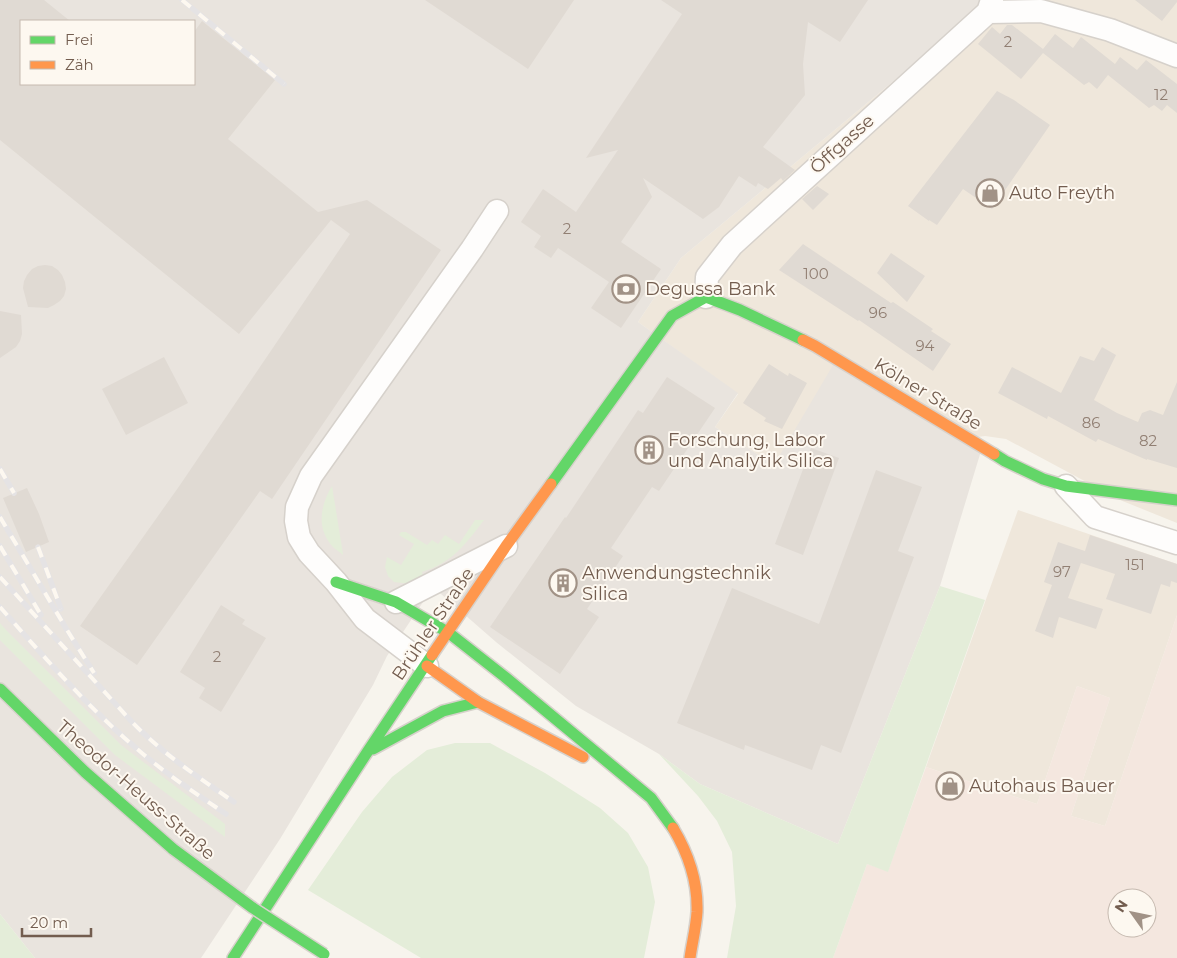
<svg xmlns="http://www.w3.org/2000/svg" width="1177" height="958" font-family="Montserrat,sans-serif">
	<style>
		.residential { fill: #efe7db }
		.commercial { fill: #f4e7df; fill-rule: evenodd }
		.industrial { fill: #e9e4de; fill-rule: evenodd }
		.green { fill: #e4edd9 }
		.building { fill: #e0dad3 }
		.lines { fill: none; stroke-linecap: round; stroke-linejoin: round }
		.street-casing { stroke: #d6d1cb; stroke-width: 25 }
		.fast-casing { stroke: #d7d1cb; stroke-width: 14 }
		.slow-casing { stroke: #d7d1cb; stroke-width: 14 }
		.street { stroke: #fefdfc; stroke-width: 22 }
		.fast { stroke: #63d668; stroke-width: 11 }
		.slow { stroke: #ff974d; stroke-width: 11 }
		.rail-casing { stroke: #e5e3e4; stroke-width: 5.5 }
		.rail { stroke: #fdf8f0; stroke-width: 4; stroke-dasharray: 11; stroke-linecap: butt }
		.fast-bridge-casing { stroke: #d7d1cb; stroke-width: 14; stroke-linecap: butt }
		.fast-bridge { stroke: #63d668; stroke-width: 11 }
		.labels { text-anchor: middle; stroke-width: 4; stroke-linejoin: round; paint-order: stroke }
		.number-label { font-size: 15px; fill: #917f73 }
		.street-label { font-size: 18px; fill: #735d4f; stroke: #fdf8f0 }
		.poi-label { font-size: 18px; fill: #735d4f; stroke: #fdf8f0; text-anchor: start }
	</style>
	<rect width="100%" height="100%" fill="#f7f4ed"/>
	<path class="residential" d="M984,0H1177V523L1120,500L1006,439L985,436L774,465L715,427L738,394L638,322L681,258L974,14Z
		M1018,510L1177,564V615L1105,826L1071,816L1110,698L1077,686L1037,804L926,767Z"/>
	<path class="commercial" d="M1177,615V958H833L867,864L888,871L926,767L1037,804L1077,686L1110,698L1071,816L1105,826ZM1117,898H1147V928H1117Z"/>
	<path class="industrial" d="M0,0H984L974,14L681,258L638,322L738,393L715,427L774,465L836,360L981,451L940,586L838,844L700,784L659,754L576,706L496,642L433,587L387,656L373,685L280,839L201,958H35L0,914ZM21,21H194V84H21Z"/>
	<path class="green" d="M332,486L343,554V555C340,552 336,550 333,547C316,529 320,506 332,486Z
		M475,520H484C465,545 453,562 422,572L424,580L411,584L394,582L388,576L385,567L387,557L401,565L414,544L399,535L401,532H406L427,545L432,540L438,544L445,535L459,544Z
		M940,586L985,600L888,872L867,864L833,958H727L736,906L732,852L717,821L698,796L659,754L700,784L838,844Z
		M0,623L7,631L121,745L225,824V837L115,755L0,640Z
		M455,743H490L545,773L600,808L628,833L648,867L655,902L644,958H421L308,890L362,812L392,777L427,750Z
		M0,914L35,958H0Z"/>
	<path class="building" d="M0,0H44L70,21H21V84H194V32L202,21L275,80L228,139L318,212L367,200L441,250L272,499L260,491L137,665L80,626L180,485L350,234L331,220L239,334L0,140Z
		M425,0H574L528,69Z
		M661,0H868L840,42L808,22L803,64L805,95L763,147L795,170L783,181L781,178L768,189L758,183L756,187L739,176L719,207L703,219L643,178L652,197L621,242L661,269L621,328L591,308L609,282L558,248L551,258L534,247L541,236L521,222L543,189L576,212L618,150L586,158L682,14Z
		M1135,0H1177V2L1162,21Z
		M1007,25H1012L1043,49L1055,34L1073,48L1081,37L1115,64L1120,57L1137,70L1146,60L1177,84V113L1167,105L1162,111L1154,105L1149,108L1108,75L1097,89L1089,82L1084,85L1043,53L1021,79L978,44L992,27L1000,34Z
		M997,91L1014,100L1050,125L992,209L963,189L937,225L929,220V221L908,206Z
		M817,186L829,194L813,210L802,199Z
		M803,244L891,303L893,302L933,329L931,331L951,344L933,371L859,320L858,321L779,270Z
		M891,253L925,276L907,302L877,273Z
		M45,265L52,266L58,270L62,275L65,282L66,289L64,296L60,301L54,305L48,308L28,307L23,288L24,281L27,275L32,269L38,266Z
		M0,311L21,315L22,334L20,341L16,347L0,358Z
		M1102,347L1116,355L1094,400L1117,413L1138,422L1142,413L1150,410L1163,415L1177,382V468L1147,459V460L1098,439L1096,442L1048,416L1047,419L998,393L1012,367L1061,393L1080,356L1094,361Z
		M164,357L188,403L126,435L102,389Z
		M769,364L788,376L789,373L807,383L782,429L764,421L766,418L743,403Z
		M667,377L715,408L659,491L652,487L611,548L623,556L587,609L599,617L560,674L490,627L565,517L566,518L638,410L643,413Z
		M811,448L839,458L803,555L775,544Z
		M876,470L922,487L898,551L914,557L841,753L821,745L812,770L745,745L744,750L677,723L732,588L819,624Z
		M27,488L39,514L49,542L26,552L3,498Z
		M1090,535L1177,564V583L1171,581L1170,587L1161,584L1151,614L1106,599L1115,574L1081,563L1082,560L1068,598L1103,609L1096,629L1059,617L1053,638L1035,631L1052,585L1044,582L1058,542L1085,551Z
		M221,605L245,620L242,624L266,638L221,712L199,698L205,688L180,672Z"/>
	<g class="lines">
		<g class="street-casing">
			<path id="street" d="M988,12L1041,11L1110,30L1177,56
				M706,297L707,277L732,245L988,12L992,0
				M1066,486L1095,517L1177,543
				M396,602L506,546
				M427,666L365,619L336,582L309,553L299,537L296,521L297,507L311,476L472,249L497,211"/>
		</g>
		<g class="fast-casing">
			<path id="fast" d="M994,454L1005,461L1043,479L1066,486L1177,500
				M551,484L672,316L706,297L740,310L803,340
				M336,582L396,602L449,633L505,677L651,798L673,828
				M0,689L85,772L173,849
				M373,749L443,711L478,702
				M233,958L368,751L432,655"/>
		</g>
		<g class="slow-casing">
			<path id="slow" d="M803,340L815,346L994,454
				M432,655L506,546L551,484
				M427,666L478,702L583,757
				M673,828C688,853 698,883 697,912C696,928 692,943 690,958"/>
		</g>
		<use href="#street" class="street"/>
		<use href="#fast" class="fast"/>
		<use href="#slow" class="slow"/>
		<g class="rail-casing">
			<path id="rail" d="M182,0L284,84
				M0,469L14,493
				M0,517L67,630L94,673
				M0,546L41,615
				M38,547L61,609
				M0,577L132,722C163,754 198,777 234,802
				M0,607C45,658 90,710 143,754C169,776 198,795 226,814"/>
		</g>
		<use href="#rail" class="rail"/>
		<g class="fast-bridge-casing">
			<path id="fast-bridge" d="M173,849L253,908L324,954"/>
		</g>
		<use href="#fast-bridge" class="fast-bridge"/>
	</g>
	<defs>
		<g id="shop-ring" transform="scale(1.4375)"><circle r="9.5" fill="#fdf8f0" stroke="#a19286" stroke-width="1.5"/><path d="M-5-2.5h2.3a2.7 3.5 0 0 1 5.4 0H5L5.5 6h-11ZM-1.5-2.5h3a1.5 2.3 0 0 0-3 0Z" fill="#a19286"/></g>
		<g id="bank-ring" transform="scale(1.4375)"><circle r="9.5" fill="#fdf8f0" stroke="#a19286" stroke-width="1.5"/><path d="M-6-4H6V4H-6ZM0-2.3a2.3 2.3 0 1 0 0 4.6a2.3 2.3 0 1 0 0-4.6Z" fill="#a19286"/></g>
		<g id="building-ring" transform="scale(1.4375)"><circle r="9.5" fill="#fdf8f0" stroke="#a19286" stroke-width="1.5"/><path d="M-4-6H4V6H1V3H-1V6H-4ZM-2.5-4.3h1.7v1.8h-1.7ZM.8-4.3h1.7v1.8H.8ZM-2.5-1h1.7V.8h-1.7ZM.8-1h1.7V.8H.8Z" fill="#a19286"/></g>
	</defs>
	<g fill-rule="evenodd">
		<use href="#shop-ring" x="990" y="193"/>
		<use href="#bank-ring" x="626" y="289"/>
		<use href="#building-ring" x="649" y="450"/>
		<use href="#building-ring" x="563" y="583"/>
		<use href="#shop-ring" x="950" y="786"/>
	</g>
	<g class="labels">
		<g class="number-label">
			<text x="1008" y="47">2</text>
			<text x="1161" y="100">12</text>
			<text x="567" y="234">2</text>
			<text x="816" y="279">100</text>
			<text x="878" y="318">96</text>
			<text x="925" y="351">94</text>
			<text x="1091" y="428">86</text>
			<text x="1148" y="446">82</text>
			<text x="1135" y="570">151</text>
			<text x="1062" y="577">97</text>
			<text x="217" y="662">2</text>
		</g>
		<g class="street-label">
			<text transform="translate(842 144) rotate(-42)" y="6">Öffgasse</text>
			<text transform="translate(928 394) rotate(31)" y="6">Kölner Straße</text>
			<text transform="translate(433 624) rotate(-56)" y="6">Brühler Straße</text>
			<text transform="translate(136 790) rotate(41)" y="6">Theodor-Heuss-Straße</text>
		</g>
		<g class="poi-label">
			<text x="1009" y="199">Auto Freyth</text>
			<text x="645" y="295">Degussa Bank</text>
			<text x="668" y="446">Forschung, Labor<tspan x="668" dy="21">und Analytik Silica</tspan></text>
			<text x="582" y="579">Anwendungstechnik<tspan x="582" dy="21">Silica</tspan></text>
			<text x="969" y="792">Autohaus Bauer</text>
		</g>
	</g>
	<rect x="20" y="20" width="175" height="65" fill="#fdf8f0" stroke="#c6bab0"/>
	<rect x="30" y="36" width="25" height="8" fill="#63d668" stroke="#c6bab0"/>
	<text x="65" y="45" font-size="15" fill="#735d4f">Frei</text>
	<rect x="30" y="61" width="25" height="8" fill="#ff974d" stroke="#c6bab0"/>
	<text x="65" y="70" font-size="15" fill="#735d4f">Zäh</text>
	<g transform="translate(1132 913) rotate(303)"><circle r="24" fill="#fdf8f0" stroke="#c6bab0"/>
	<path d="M0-4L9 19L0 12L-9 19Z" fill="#a19286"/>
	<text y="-8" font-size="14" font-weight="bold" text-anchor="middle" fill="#735d4f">N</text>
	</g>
	<path d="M22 928v8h69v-8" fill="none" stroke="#735d4f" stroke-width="2.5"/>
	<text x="30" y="928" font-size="15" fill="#735d4f" stroke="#fdf8f0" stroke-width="4" paint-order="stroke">20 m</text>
</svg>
